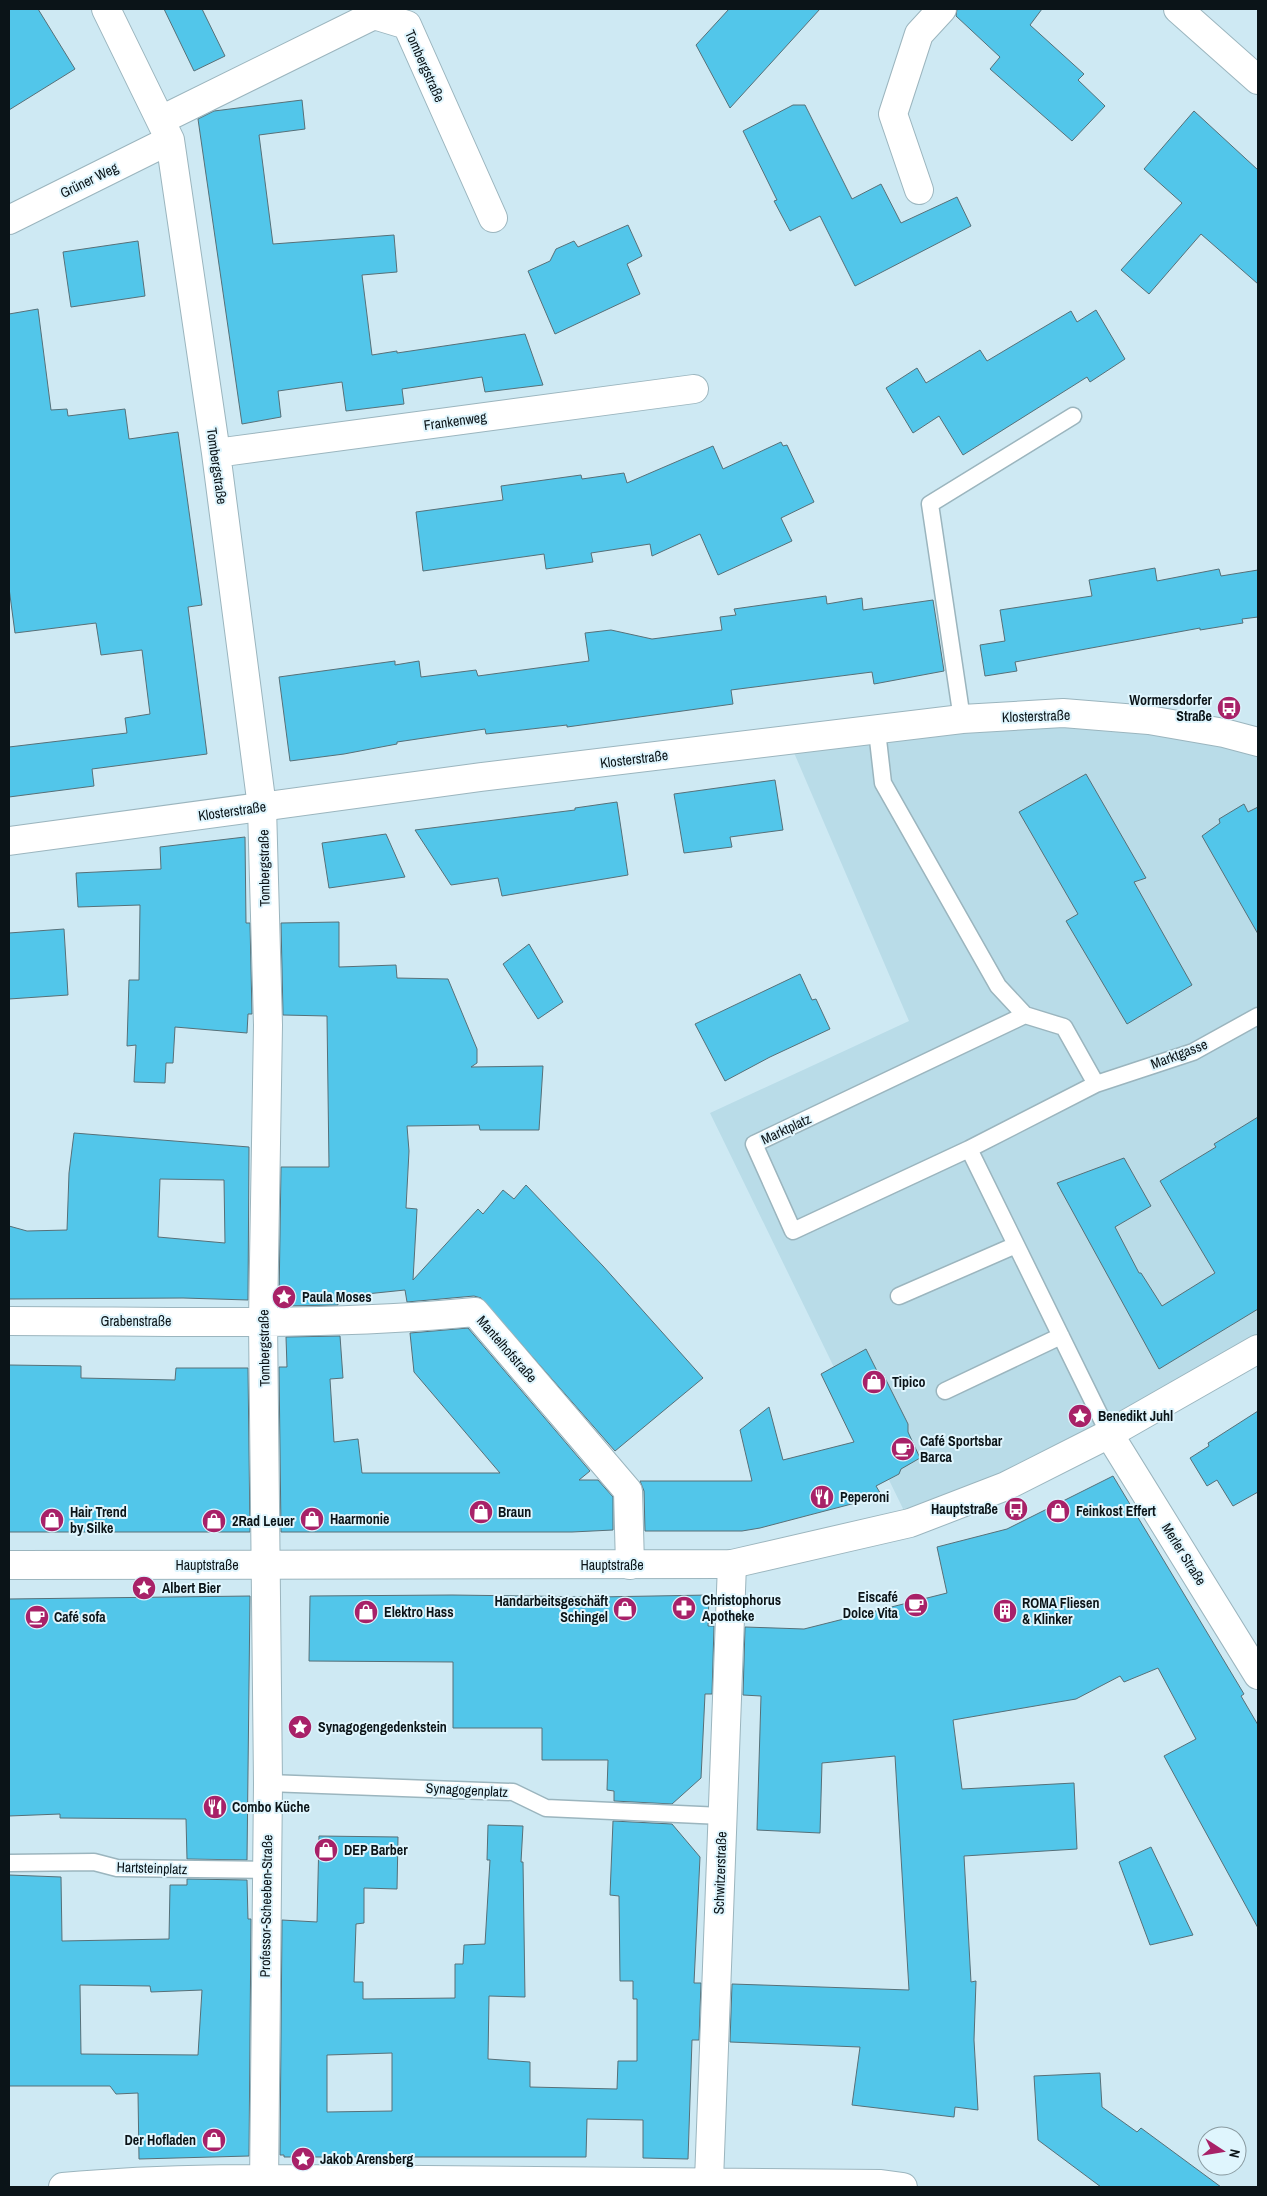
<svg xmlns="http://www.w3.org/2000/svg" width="1267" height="2196" font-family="'Archivo Narrow',sans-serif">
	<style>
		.built { fill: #b9dce8 }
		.building { fill: #52c6ea; stroke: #577078; fill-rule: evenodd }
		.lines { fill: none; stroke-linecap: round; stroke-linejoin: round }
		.service-casing { stroke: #9bb5be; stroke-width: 19 }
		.minor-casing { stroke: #9bb5be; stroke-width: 30 }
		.tertiary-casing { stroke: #9bb5be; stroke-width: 30 }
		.secondary-casing { stroke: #9bb5be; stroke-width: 30 }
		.service { stroke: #fff; stroke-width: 16 }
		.minor { stroke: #fff; stroke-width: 28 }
		.tertiary { stroke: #fff; stroke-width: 28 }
		.secondary { stroke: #fff; stroke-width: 28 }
		.labels { text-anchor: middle; stroke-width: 4; stroke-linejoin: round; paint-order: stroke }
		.street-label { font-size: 14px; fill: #0b1418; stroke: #dff5fd }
		.poi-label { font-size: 14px; font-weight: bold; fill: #0b1418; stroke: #dff5fd; text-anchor: start }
	</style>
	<rect width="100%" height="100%" fill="#cee9f3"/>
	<path class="built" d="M1063,713L1258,742V1347L910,1523L710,1113L909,1021L789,741Z"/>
	<path class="building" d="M9,9H38L75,69L9,110Z
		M164,9H202L225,56L194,71Z
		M729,9H820L730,108L696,45Z
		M957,9H1042L1030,25L1084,74L1078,80L1105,106L1072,141L990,69L1000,57L956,16Z
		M302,100L305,129L259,135L273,244L394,235L397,272L362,275L372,355L397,351V353L525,334L543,385L485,392L482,377L402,389L404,404L346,411L342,382L278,391L281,417L242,424L198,119L214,111Z
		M793,105H805L852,199L881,184L901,223L957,197L971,226L855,286L820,216L790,231L774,201L777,200L743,131Z
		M1194,111L1258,170V284L1201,234L1149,294L1121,270L1182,203L1144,169Z
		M628,225L642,256L627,264L640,294L555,334L528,271L550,261L556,249L574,241L578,247Z
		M138,241L145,296L71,307L63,252Z
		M38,309L51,410L67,409L68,416L125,409L129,439L178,432L202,605L188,607L207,754L92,769L94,786L9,797V747L127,733L125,718L150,714L142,650L101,655L96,623L15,633L9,588V314Z
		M1096,310L1125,359L1090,382L1087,377L963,455L939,416L913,433L886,388L917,368L926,383L980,350L987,361L1071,311L1077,322Z
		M781,442L783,446L787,445L814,502L781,518L792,541L718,575L700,534L652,556L650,544L591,553L593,562L546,569L544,554L423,571L416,512L503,500L501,486L581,475L582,479L624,473L627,483L713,446L723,469Z
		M1155,568L1157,581L1219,569L1221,576L1258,570V617L1242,619L1243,623L1200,630V628L1015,662L1017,671L985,676L980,645L1005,641L1000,610L1092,596L1089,580Z
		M826,596L827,604L862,598L863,610L933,600L944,671L874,684L872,672L731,690L733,704L567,727V725L486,734L485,729L397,742V744L344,754L290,761L279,677L395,661V665L419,661L421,677L476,670L478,676L589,661L585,633L611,630L652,639L722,630L720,617L736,615L734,609Z
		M1086,774L1146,878L1134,882L1192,985L1127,1024L1066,921L1078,914L1019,812Z
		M775,780L783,830L730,837L732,847L684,853L674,794Z
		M617,802L628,875L502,896L498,878L451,885L415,830L575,810V808Z
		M1244,804L1248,812L1258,807V934L1202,836L1220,823L1219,819Z
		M386,834L405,877L329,888L322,843Z
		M245,837L246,923H250L252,1014H248L247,1033L175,1027L173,1063H166L165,1083L134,1082L136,1045L127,1046L129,980H139L140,905L78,907L76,873L161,869L160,847Z
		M339,922V967L396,965L397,978L448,979L477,1049V1063L471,1067L543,1066L539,1130H480L479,1125L407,1126L409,1151L406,1208L417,1209L413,1280L478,1209L483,1214L503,1190L514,1199L526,1185L603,1266L703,1378L615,1451L481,1298L474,1296L407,1302L405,1290L337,1297L338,1305L285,1306V1301H279L281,1167H329L327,1016L283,1015L281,923Z
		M64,929L68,995L9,999V933Z
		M529,944L563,1002L538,1019L503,964Z
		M800,974L812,1000L816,999L830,1029L770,1057L725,1081L695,1024Z
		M1258,1117V1309L1159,1369L1057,1183L1124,1158L1151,1206L1115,1227L1139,1273H1141L1162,1306L1215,1273L1160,1181L1216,1147L1214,1144Z
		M74,1133L249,1147L248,1300L183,1298L9,1299V1226L27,1231L67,1230L69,1173ZM160,1179L224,1180L225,1243L158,1237Z
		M468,1328L590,1471L579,1480H598L613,1497V1530L572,1532H281L279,1367H287L286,1337L340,1336L343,1378L330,1379L334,1442L358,1439L362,1473H500L414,1372L410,1333Z
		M866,1349L877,1371L883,1374L908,1424V1432L920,1458L901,1469L899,1474L876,1486L882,1496L760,1528L742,1531H645L644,1491L640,1481H752L740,1430L769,1407L783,1460L854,1442L821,1374Z
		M9,1365L81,1366V1378L175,1380L176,1368H248L250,1532H9Z
		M1258,1411V1492L1233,1506L1217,1480L1207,1486L1190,1458L1209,1446L1208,1443Z
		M1113,1476L1244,1694L1241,1696L1258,1725V1928L1164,1756L1196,1739L1158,1668L1124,1682L1120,1676L1076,1699L953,1720L962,1789L1074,1783L1077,1849L964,1856L971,1982L976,1981L974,2040L978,2110L955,2107L954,2117L852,2105L860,2047L730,2042L732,1984L909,1990L895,1756L822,1763L820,1833L757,1830L761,1696L743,1695L745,1627L804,1629L947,1593L937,1547L1007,1529Z
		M452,1595L598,1597L709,1595L708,1626H714L712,1694H705L701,1778L672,1804L614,1801V1791L607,1790L608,1760H542V1728H453V1662L309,1661L310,1596Z
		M250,1596L247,1860L187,1859L186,1819L60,1818V1814L9,1816V1599Z
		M613,1821L672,1824L700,1857L694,1983H701L699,2040H692L688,2159L643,2158V2120L587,2119L586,2157H284V2155H280L282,1920L317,1922L319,1836L398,1837L397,1889L364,1888V1923L356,1924L354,1982H363V1999L455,1998V1964H463L464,1945L485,1944L490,1860H487L488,1825L523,1826L521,1862H523L525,1997L489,1996L488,2059L530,2062V2087L617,2089L618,2061H637V1999H633V1981H620L619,1896L610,1895ZM392,2053V2111L327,2112V2055Z
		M1151,1847L1193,1935L1150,1945L1119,1862Z
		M9,1875L61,1877L62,1941L169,1939L170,1885H187V1879L247,1880L248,1919H251L249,2156L139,2159L138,2093L116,2094L110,2086H9ZM80,1985L150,1986L151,1992L202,1990L198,2055L81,2054Z
		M1100,2073L1102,2107L1137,2132L1141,2128L1221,2187H1101L1038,2140L1034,2076Z"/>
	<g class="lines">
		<g class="service-casing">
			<path id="service" d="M962,719L930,504L1073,416
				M877,731L883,783L998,986L1025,1015
				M1025,1015L1064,1027L1096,1084L969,1149L793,1231L754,1144Z
				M1096,1084L1193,1052L1258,1016
				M969,1149L1109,1434
				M899,1296L1016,1245
				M945,1391L1061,1336
				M268,1783L513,1792L546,1808L722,1816
				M9,1863L94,1862L117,1868L266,1870"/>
		</g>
		<g class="minor-casing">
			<path id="minor" d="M106,9L170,140L216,453L262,807L268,1025L263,1321L268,1783L264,2187
				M161,120L374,15L407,25L493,218
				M919,190L893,114L919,34L942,9
				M9,220L170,140
				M216,453L694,389
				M9,1321C164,1321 321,1327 475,1312L628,1491L630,1565
				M1109,1434L1258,1675
				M709,2181L732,1564
				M63,2187C183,2176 304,2179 425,2180C577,2181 729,2182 881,2184L903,2187"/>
		</g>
		<g class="tertiary-casing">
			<path id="tertiary" d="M1178,9L1258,80"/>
		</g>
		<g class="secondary-casing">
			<path id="secondary" d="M9,841L481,777L962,719L1063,713L1149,720L1224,733L1258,742
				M9,1565L732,1564L910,1523L1006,1486L1109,1434L1258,1349"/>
		</g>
		<use href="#service" class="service"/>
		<use href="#minor" class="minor"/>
		<use href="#tertiary" class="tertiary"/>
		<use href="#secondary" class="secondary"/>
	</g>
	<defs>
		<g id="bus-disc" transform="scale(1.25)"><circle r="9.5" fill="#a82168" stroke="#dff5fd"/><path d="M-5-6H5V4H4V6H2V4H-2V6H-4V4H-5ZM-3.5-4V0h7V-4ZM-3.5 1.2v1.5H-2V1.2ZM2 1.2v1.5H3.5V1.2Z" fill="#fff"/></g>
		<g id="sight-disc" transform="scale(1.25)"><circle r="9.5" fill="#a82168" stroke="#dff5fd"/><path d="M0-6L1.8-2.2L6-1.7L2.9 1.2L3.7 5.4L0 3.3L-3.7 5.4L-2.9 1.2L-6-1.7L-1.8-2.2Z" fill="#fff"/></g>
		<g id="shop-disc" transform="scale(1.25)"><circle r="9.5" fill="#a82168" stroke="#dff5fd"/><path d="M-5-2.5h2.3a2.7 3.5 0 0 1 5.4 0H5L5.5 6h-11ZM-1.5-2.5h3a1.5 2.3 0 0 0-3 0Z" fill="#fff"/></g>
		<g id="cafe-disc" transform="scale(1.25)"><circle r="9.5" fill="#a82168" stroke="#dff5fd"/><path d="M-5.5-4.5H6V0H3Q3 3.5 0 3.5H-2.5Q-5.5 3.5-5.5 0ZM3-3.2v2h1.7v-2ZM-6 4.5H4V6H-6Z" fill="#fff"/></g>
		<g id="restaurant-disc" transform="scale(1.25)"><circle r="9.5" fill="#a82168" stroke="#dff5fd"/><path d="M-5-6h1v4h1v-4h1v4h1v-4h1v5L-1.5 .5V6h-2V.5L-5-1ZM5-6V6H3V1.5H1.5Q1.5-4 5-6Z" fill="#fff"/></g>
		<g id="pharmacy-disc" transform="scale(1.25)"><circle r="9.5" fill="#a82168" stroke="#dff5fd"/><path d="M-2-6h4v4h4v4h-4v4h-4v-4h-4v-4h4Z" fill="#fff"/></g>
		<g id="building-disc" transform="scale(1.25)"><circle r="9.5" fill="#a82168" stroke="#dff5fd"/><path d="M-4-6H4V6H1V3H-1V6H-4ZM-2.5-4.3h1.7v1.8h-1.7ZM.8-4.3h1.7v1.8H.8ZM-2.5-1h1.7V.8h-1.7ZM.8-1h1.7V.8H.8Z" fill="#fff"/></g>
	</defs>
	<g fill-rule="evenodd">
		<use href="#bus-disc" x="1229" y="708"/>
		<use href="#sight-disc" x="284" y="1297"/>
		<use href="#shop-disc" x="874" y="1382"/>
		<use href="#sight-disc" x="1080" y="1416"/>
		<use href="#cafe-disc" x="903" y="1449"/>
		<use href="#restaurant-disc" x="822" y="1497"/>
		<use href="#bus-disc" x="1016" y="1509"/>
		<use href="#shop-disc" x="1058" y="1511"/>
		<use href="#shop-disc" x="481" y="1512"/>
		<use href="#shop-disc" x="312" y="1519"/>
		<use href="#shop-disc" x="52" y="1520"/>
		<use href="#shop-disc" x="214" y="1521"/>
		<use href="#sight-disc" x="144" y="1588"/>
		<use href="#cafe-disc" x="916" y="1605"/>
		<use href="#pharmacy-disc" x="684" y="1608"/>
		<use href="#shop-disc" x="625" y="1609"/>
		<use href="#building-disc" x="1005" y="1611"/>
		<use href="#shop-disc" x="366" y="1612"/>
		<use href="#cafe-disc" x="37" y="1617"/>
		<use href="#sight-disc" x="300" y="1727"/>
		<use href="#restaurant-disc" x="215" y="1807"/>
		<use href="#shop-disc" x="326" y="1850"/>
		<use href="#shop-disc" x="214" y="2140"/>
		<use href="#sight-disc" x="303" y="2159"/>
	</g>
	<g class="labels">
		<g class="street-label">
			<text transform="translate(425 66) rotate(66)" y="5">Tombergstraße</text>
			<text transform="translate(89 180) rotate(-26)" y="5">Grüner Weg</text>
			<text transform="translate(455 421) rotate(-8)" y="5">Frankenweg</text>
			<text transform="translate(217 466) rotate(82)" y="5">Tombergstraße</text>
			<text transform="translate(1036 716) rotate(-2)" y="5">Klosterstraße</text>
			<text transform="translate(634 759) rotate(-7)" y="5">Klosterstraße</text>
			<text transform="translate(232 811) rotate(-8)" y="5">Klosterstraße</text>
			<text transform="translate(264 868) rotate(-91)" y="5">Tombergstraße</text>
			<text transform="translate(1179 1054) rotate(-21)" y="5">Marktgasse</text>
			<text transform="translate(786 1129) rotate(-25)" y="5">Marktplatz</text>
			<text x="136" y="1326">Grabenstraße</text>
			<text transform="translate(264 1348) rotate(-91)" y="5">Tombergstraße</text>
			<text transform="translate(507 1349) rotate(49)" y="5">Mantelhofstraße</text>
			<text transform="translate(1184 1554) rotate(58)" y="5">Merler Straße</text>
			<text x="207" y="1570">Hauptstraße</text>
			<text x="612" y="1570">Hauptstraße</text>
			<text transform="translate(467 1790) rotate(3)" y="5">Synagogenplatz</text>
			<text transform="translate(152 1868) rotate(2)" y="5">Hartsteinplatz</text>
			<text transform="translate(720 1873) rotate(-88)" y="5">Schwitzerstraße</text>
			<text transform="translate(266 1906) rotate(-89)" y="5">Professor-Scheeben-Straße</text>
		</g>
		<g class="poi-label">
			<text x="1212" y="705" text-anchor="end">Wormersdorfer<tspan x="1212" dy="16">Straße</tspan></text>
			<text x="302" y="1302">Paula Moses</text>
			<text x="892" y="1387">Tipico</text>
			<text x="1098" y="1421">Benedikt Juhl</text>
			<text x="920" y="1446">Café Sportsbar<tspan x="920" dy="16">Barca</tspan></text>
			<text x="840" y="1502">Peperoni</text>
			<text x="998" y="1514" text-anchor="end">Hauptstraße</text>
			<text x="1076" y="1516">Feinkost Effert</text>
			<text x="70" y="1517">Hair Trend<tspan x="70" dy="16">by Silke</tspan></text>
			<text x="498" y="1517">Braun</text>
			<text x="330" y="1524">Haarmonie</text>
			<text x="232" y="1526">2Rad Leuer</text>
			<text x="162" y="1593">Albert Bier</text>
			<text x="898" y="1602" text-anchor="end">Eiscafé<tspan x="898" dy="16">Dolce Vita</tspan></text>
			<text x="702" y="1605">Christophorus<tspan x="702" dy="16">Apotheke</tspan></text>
			<text x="608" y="1606" text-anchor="end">Handarbeitsgeschäft<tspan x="608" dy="16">Schingel</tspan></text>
			<text x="1022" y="1608">ROMA Fliesen<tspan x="1022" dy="16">&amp; Klinker</tspan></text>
			<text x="384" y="1617">Elektro Hass</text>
			<text x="54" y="1622">Café sofa</text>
			<text x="318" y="1732">Synagogengedenkstein</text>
			<text x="232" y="1812">Combo Küche</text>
			<text x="344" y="1855">DEP Barber</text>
			<text x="196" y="2145" text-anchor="end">Der Hofladen</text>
			<text x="320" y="2164">Jakob Arensberg</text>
		</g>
	</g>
	<rect width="1267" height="2196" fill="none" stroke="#0b1418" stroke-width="20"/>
	<g transform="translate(1222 2151) rotate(102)"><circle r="24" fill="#dff5fd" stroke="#8a9ba1"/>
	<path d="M0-4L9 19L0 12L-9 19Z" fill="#a82168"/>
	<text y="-8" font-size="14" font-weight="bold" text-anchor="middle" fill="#0b1418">N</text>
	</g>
</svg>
